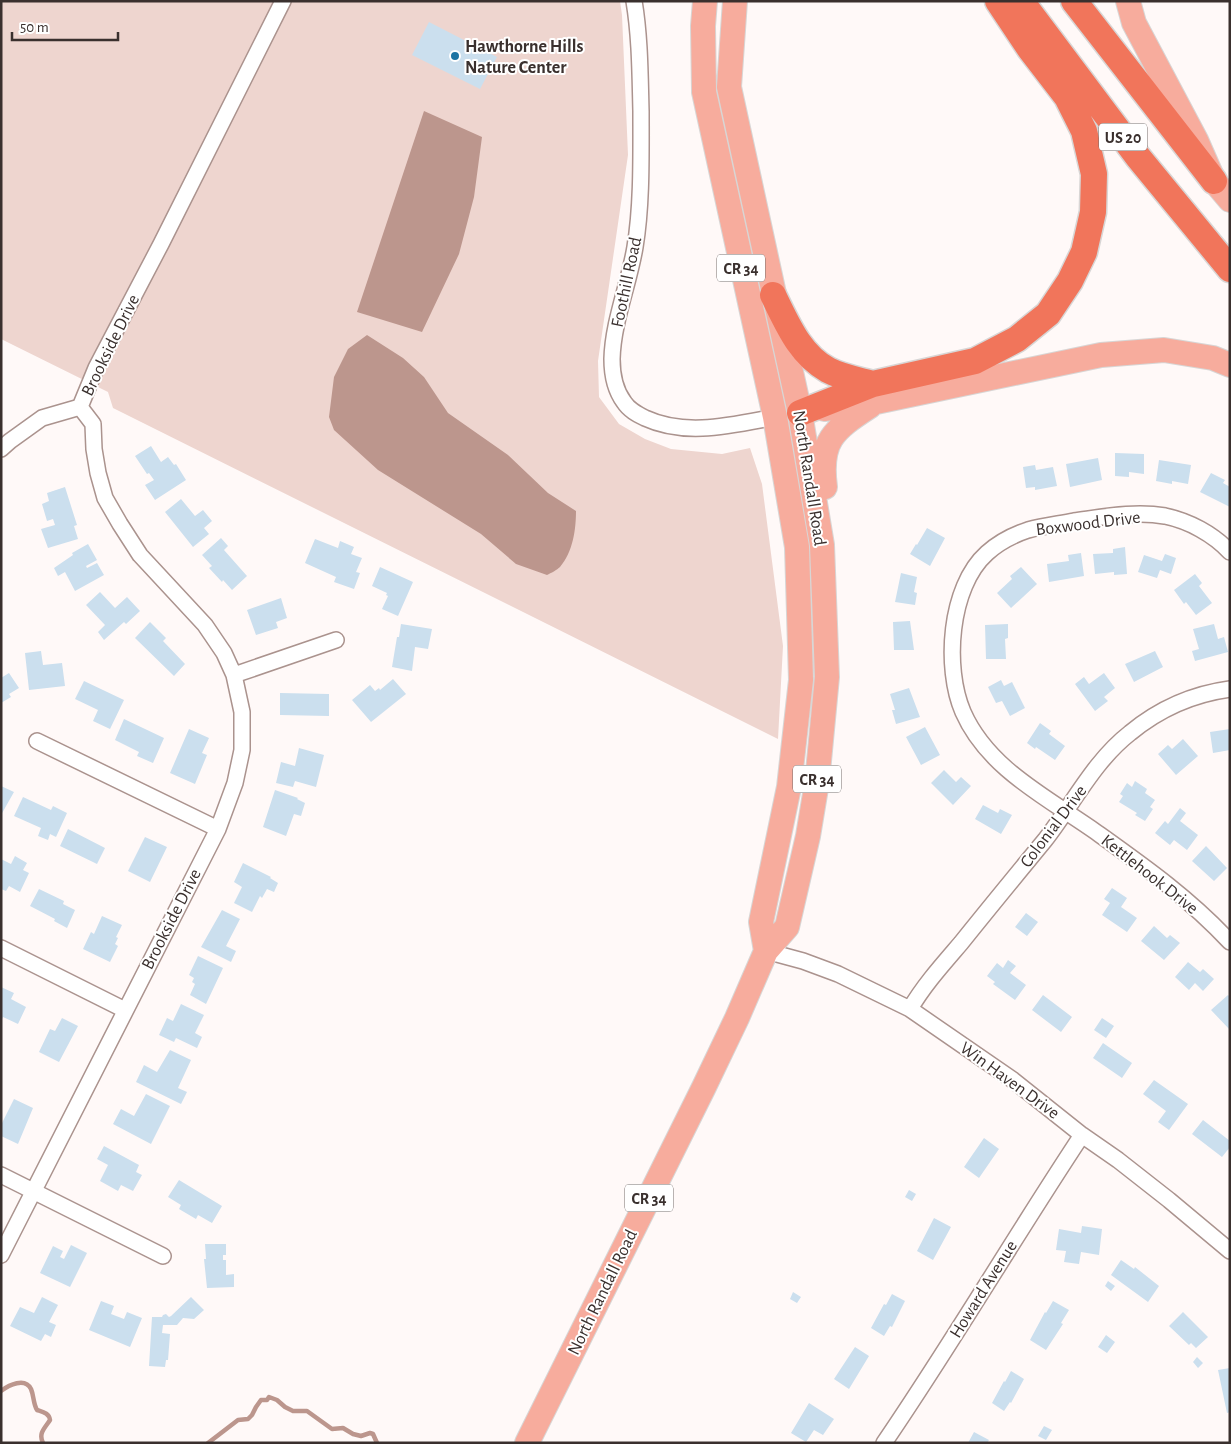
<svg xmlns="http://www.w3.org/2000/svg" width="1231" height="1444" font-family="'Alegreya Sans',sans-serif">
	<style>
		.green { fill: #eed5cf }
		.water { fill: #bc968d }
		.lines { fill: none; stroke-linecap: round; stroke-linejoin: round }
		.stream { stroke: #bc968d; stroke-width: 4.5 }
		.building { fill: #cbdfee }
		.street-casing { stroke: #ab938e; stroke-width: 18 }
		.primary-casing { stroke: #d8d6d5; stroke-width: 26 }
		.highway-casing { stroke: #d8d6d5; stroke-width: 29 }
		.street { stroke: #fff; stroke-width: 15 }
		.primary { stroke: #f7ac9d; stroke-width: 24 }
		.highway { stroke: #f1755b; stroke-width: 26 }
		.poi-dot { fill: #1d74a3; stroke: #fff; stroke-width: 2 }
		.labels { text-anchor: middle; stroke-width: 4; stroke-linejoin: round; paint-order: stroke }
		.shield { fill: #fff; stroke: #756e6d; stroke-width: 1 }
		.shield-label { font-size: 16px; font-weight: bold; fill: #3a302e }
		.poi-label { font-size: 18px; font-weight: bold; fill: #3a302e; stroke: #fff; text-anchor: start }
		.street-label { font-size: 18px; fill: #3a302e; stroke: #fff }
	</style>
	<rect width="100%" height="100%" fill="#fff9f8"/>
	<path class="green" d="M1,1H620L622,15L628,155L598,361L599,397L619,424L645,439L671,449L722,454L750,448L762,484L783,646L778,739L113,408L108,392L1,339Z"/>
	<path class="water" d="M424,111L482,137L474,197L459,254L422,332L357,312Z
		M367,335L403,358L424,377L448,413L508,455L548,493L576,511C576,529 573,552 560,567C557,570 551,573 547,575L516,564L481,534L378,470L334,430L329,417L334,377L348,349Z"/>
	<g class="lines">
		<path class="stream" d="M1,1391C9,1385 25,1377 31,1389C34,1396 33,1403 37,1410C43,1412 49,1413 50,1420C45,1428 38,1433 43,1443
			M208,1443L238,1420L248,1419L252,1415L256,1407L261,1400H267L269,1397L277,1400L285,1407L293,1411H307L332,1429L343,1428L353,1434L361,1436L370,1433L373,1434L377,1443"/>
	</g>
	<path class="building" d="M429,22L497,57L480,89L412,55Z
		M151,446L161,462L168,457L174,465L176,464L186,480L155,500L145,485L154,480L149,473L147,474L135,456Z
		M1115,453L1144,454V474L1129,472V477L1115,476Z
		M1098,458L1102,480L1070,487L1066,464Z
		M1159,460L1191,465L1188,484L1172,481V484L1156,481Z
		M1035,465L1036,470L1053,467L1057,486L1035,490V487L1026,488L1023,467Z
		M1211,473L1225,480L1223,483L1230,487V507L1200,492Z
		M65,487L77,525L74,526L78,539L48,548L41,529L55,525L53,519L47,521L42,504L49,501L47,493Z
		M181,499L195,516L203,510L212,521L204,528L209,534L193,547L165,512Z
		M927,528L945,538L930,566L910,554L916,544L917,545Z
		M221,538L228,546L224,550L247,576L232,590L223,580L222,582L209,568L212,566L202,555Z
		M315,539L338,548L340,541L354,547L351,554L362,558L356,572L360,573L354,589L334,582L336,577L305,563Z
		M88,544L97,560L86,566L87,568L97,563L104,575L75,591L65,572L58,576L54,568L73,555L72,553Z
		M1125,547L1127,574L1114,575V572L1095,574L1093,554L1113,553V549Z
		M1081,553L1084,576L1049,582L1047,564L1069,561L1068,555Z
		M1165,554L1176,558L1171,574L1160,570L1157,578L1138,572L1144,555L1162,561Z
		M380,567L413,582L398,616L382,609L388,596L386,595L387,593L372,586Z
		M1021,567L1037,584L1011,608L997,593L1012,579L1010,576Z
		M901,573L917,577L914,592L917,593L915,605L895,602Z
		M1195,574L1202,583L1199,586L1212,603L1196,615L1186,602L1184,604L1174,590Z
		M100,592L115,608L127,597L140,611L126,624L124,622L104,640L98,632L105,625L86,605Z
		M281,598L287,618L276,622L278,628L256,635L247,610Z
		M910,621L914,650H894L893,622Z
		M150,622L166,638L163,641L185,664L174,676L135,638Z
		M401,624L432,629L428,649L415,647L412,671L392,667L397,637H399Z
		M1008,624V638L1005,639L1006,659H986L985,625Z
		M1214,624L1218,639L1224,637L1228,652L1195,661L1192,651L1199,649L1193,629Z
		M41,651L43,665L62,663L65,686L29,690L25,653Z
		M1155,651L1163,667L1134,682L1125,664Z
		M9,673L19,688L9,694L11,697L1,703V678Z
		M1104,673L1115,688L1104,697L1108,701L1095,711L1075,684L1084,677L1089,684Z
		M393,679L406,694L371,722L352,700L370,685L375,691L379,688L380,690Z
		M1001,680L1004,686L1012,682L1025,708L1010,716L1002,701L996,703L988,687Z
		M84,681L124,700L110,729L93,721L98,710L75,699Z
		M909,688L920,717L896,724L892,710H895L890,694Z
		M280,693L329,694V716L280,715Z
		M124,719L164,738L153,763L137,756L139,752L115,740Z
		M1040,723L1051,731L1049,734L1065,746L1055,760L1036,747L1035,749L1027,743Z
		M925,727L940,755L921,765L906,737Z
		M189,729L209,738L202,753L207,755L195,784L170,773Z
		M1230,729V750L1213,753L1210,732Z
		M1183,739L1198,756L1176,775L1158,754L1168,745L1172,749Z
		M299,748L324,755L316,787L295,781L293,787L276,783L281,762L295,766Z
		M944,770L956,782L961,777L971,786L953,805L931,783Z
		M1135,781L1147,789L1145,793L1155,800L1150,807L1153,809L1145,821L1135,815L1137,813L1119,802L1123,796L1120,794L1127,783L1132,787Z
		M1,786L14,792L1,815Z
		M275,790L298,798L297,799L305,803L301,816L294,814L286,836L263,827Z
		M23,797L51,810L53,806L67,813L56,837L50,834L48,840L38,836L41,828L14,816Z
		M983,805L998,813L1000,809L1012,815L1001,834L975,819Z
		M1180,808L1186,813L1180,821L1198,835L1187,850L1174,840L1170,845L1155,833L1165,821L1168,824Z
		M68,829L105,848L97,864L60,846Z
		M145,837L167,847L150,882L128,871Z
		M1206,846L1227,868L1214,881L1192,861Z
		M15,856L27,863L23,870L29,873L20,892L9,886L6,891L1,889V859L11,864Z
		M243,863L271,877L270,878L278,883L274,892L267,889L262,898L260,896L252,912L234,903L242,887L234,882Z
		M1112,888L1127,898L1121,907L1137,918L1127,932L1102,915L1110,903L1104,899Z
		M39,889L64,901L63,904L75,910L67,928L54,921L55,919L30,906Z
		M222,910L240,919L226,946L236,951L231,962L201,947Z
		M1026,913L1038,922L1027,936L1015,927Z
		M102,916L122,925L116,937L118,938L115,944L118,946L110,962L83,949L91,932L94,934Z
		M1154,926L1167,938L1170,935L1180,943L1164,960L1141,941Z
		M198,956L223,968L206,1004L190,995L195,984L192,982L194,978L189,975Z
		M1008,960L1016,966L1010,973L1026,985L1015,1000L993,984L995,982L987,976L997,963L1003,968Z
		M1188,962L1200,972L1203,969L1214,979L1203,991L1195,983L1189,990L1175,977Z
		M1,987L14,993L11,999L26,1007L18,1024L3,1017L1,1021Z
		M1043,995L1072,1017L1061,1032L1032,1010Z
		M1228,995L1230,997V1030L1211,1010Z
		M181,1004L204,1015L195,1033L202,1037L197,1048L176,1038L174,1042L159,1035L167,1018L173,1021Z
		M62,1018L78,1026L59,1062L39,1052L50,1029L55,1031Z
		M1102,1018L1114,1026L1106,1038L1094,1030Z
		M1103,1043L1132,1063L1122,1078L1093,1058Z
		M170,1050L191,1060L178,1088L187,1092L181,1104L136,1082L144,1065L157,1072Z
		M1154,1080L1188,1104L1169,1130L1158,1122L1166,1111L1143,1094Z
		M146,1094L170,1106L151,1144L113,1124L121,1109L134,1116Z
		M14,1099L33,1108L18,1144L1,1136V1125Z
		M1203,1120L1230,1141V1147L1222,1157L1192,1134Z
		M984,1138L999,1149L979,1178L964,1167Z
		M104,1146L139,1165L136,1172L142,1175L133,1191L121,1185L118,1191L100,1181L108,1165L97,1159Z
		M179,1180L222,1206L212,1223L198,1215L196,1219L179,1209L181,1205L168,1197Z
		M909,1190L916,1194L912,1201L905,1197Z
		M934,1218L951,1227L933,1260L917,1251Z
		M1082,1226L1102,1229L1099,1255L1081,1252L1079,1264L1064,1262L1066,1251L1056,1250L1059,1229L1081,1233Z
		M205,1244H226V1255H223V1260H226V1275L234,1274V1287L207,1288L204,1259H206Z
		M71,1245L87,1253L70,1287L40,1273L53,1246L63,1251L60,1257L64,1259Z
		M1121,1260L1134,1269L1135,1267L1159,1286L1148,1302L1111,1275Z
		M1108,1281L1115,1286L1111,1291L1105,1286Z
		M793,1292L801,1297L797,1303L790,1299Z
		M892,1294L905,1301L892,1327L890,1326L884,1336L871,1328L884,1304L886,1305Z
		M42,1297L58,1305L49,1322L56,1325L51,1337L45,1334L41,1341L10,1326L20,1307L34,1313Z
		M191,1297L204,1310L194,1319L183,1318L177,1325H163L162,1333L170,1334L168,1360H166L165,1367L149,1366L152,1317H162L163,1315L166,1314L169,1317L171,1316Z
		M101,1301L114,1306L111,1314L124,1319L127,1312L142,1318L130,1347L89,1330Z
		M1053,1301L1069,1310L1061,1323L1063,1324L1046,1350L1030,1340L1045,1312L1046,1313Z
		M1183,1312L1208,1337L1196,1348L1191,1343L1189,1345L1169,1326Z
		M1106,1335L1115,1342L1107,1353L1098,1347Z
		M855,1347L869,1356L849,1389L834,1379Z
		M1197,1357L1203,1363L1198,1368L1193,1362Z
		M1230,1368V1412L1227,1413L1218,1370Z
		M1011,1371L1024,1379L1011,1403L1010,1402L1004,1411L992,1403L1004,1381L1005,1382Z
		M809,1403L834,1419L823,1435L814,1430L806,1442L791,1433Z
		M1044,1426L1052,1430L1046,1440L1038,1436Z
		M974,1432L989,1440L987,1443H968Z"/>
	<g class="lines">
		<g class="street-casing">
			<path id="street" d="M634,1C640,37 640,74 641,111C641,155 642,205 635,247C629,284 613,321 612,359C612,374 615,390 624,402C629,410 637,414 645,418C686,437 732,425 775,417
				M1,449L10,441L42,418L80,407
				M1230,552C1213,534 1189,521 1165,516C1135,511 1104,517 1074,521C1059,524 1043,526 1028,530C1013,535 998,543 987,553C949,587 944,668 963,712C988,769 1048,798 1096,832C1145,867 1189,898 1230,942
				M234,675L336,640
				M37,741L218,829
				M1,948L125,1010
				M766,951L803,961L838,974L910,1009L1013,1080L1082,1135L1118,1160L1169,1200L1230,1251
				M910,1009C924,985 943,964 961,943C989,908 1017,874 1045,840C1073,804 1094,761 1130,733C1159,709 1193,694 1230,689
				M1,1175L163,1256
				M1,1255L218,829L235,783L242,750V712L234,675L224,653L205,625L140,555L120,524L105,498L98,473L94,449L93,424L80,407L96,368L161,244L283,1
				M884,1443C953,1342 1015,1236 1082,1135"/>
		</g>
		<g class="primary-casing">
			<path id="primary" d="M705,1L703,26L704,92L775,417L797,547L801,680L789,787L761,922L766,951
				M1128,1L1134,23L1196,140L1214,181L1230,200
				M824,409L876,402L1101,355L1164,350L1213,358L1230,365
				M825,487C819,441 833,430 870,406
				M527,1443L704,1087L737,1018L766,951L787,927L808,836L817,782L827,677L822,545L800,413L729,87L735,1"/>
		</g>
		<g class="highway-casing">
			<path id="highway" d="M1021,1L1138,157L1230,269
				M1074,1L1214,181
				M773,295C787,323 799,354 828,370C841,377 858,380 873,384
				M800,413L873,384L975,361L1017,339L1048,314L1070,281L1084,252L1093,212L1094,174L1084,131L1067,97L1030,49L998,1"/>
		</g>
		<use href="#street" class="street"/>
		<use href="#primary" class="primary"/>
		<use href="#highway" class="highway"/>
	</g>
	<circle class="poi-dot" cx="455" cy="56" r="5"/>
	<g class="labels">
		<g class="shield">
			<rect x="1099" y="123.5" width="48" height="27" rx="4"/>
			<rect x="717" y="254.5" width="48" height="27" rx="4"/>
			<rect x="793" y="765.5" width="48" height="27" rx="4"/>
			<rect x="625" y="1184.5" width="48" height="27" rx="4"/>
		</g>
		<g class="shield-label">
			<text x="1123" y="143">US 20</text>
			<text x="741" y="274">CR 34</text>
			<text x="817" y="785">CR 34</text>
			<text x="649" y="1204">CR 34</text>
		</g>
		<g class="poi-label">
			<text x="465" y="52">Hawthorne Hills<tspan x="465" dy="21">Nature Center</tspan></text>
		</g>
		<g class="street-label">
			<text transform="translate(626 282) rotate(-78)" y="6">Foothill Road</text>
			<text transform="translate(110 345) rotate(-64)" y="6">Brookside Drive</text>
			<text transform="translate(810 478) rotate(81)" y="6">North Randall Road</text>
			<text transform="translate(1088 523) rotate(-7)" y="6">Boxwood Drive</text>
			<text transform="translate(1053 826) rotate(-53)" y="6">Colonial Drive</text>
			<text transform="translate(1150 874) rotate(38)" y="6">Kettlehook Drive</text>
			<text transform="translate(171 919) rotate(-63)" y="6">Brookside Drive</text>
			<text transform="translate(1010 1080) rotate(36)" y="6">Win Haven Drive</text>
			<text transform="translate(983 1289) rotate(-58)" y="6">Howard Avenue</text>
			<text transform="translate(602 1292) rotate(-64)" y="6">North Randall Road</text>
		</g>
	</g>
	<rect width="1231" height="1444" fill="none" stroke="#3a302e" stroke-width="5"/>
	<path d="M12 32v8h106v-8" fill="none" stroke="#3a302e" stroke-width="2.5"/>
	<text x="20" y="32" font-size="15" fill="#3a302e" stroke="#ffffff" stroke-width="4" paint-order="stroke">50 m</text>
</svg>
